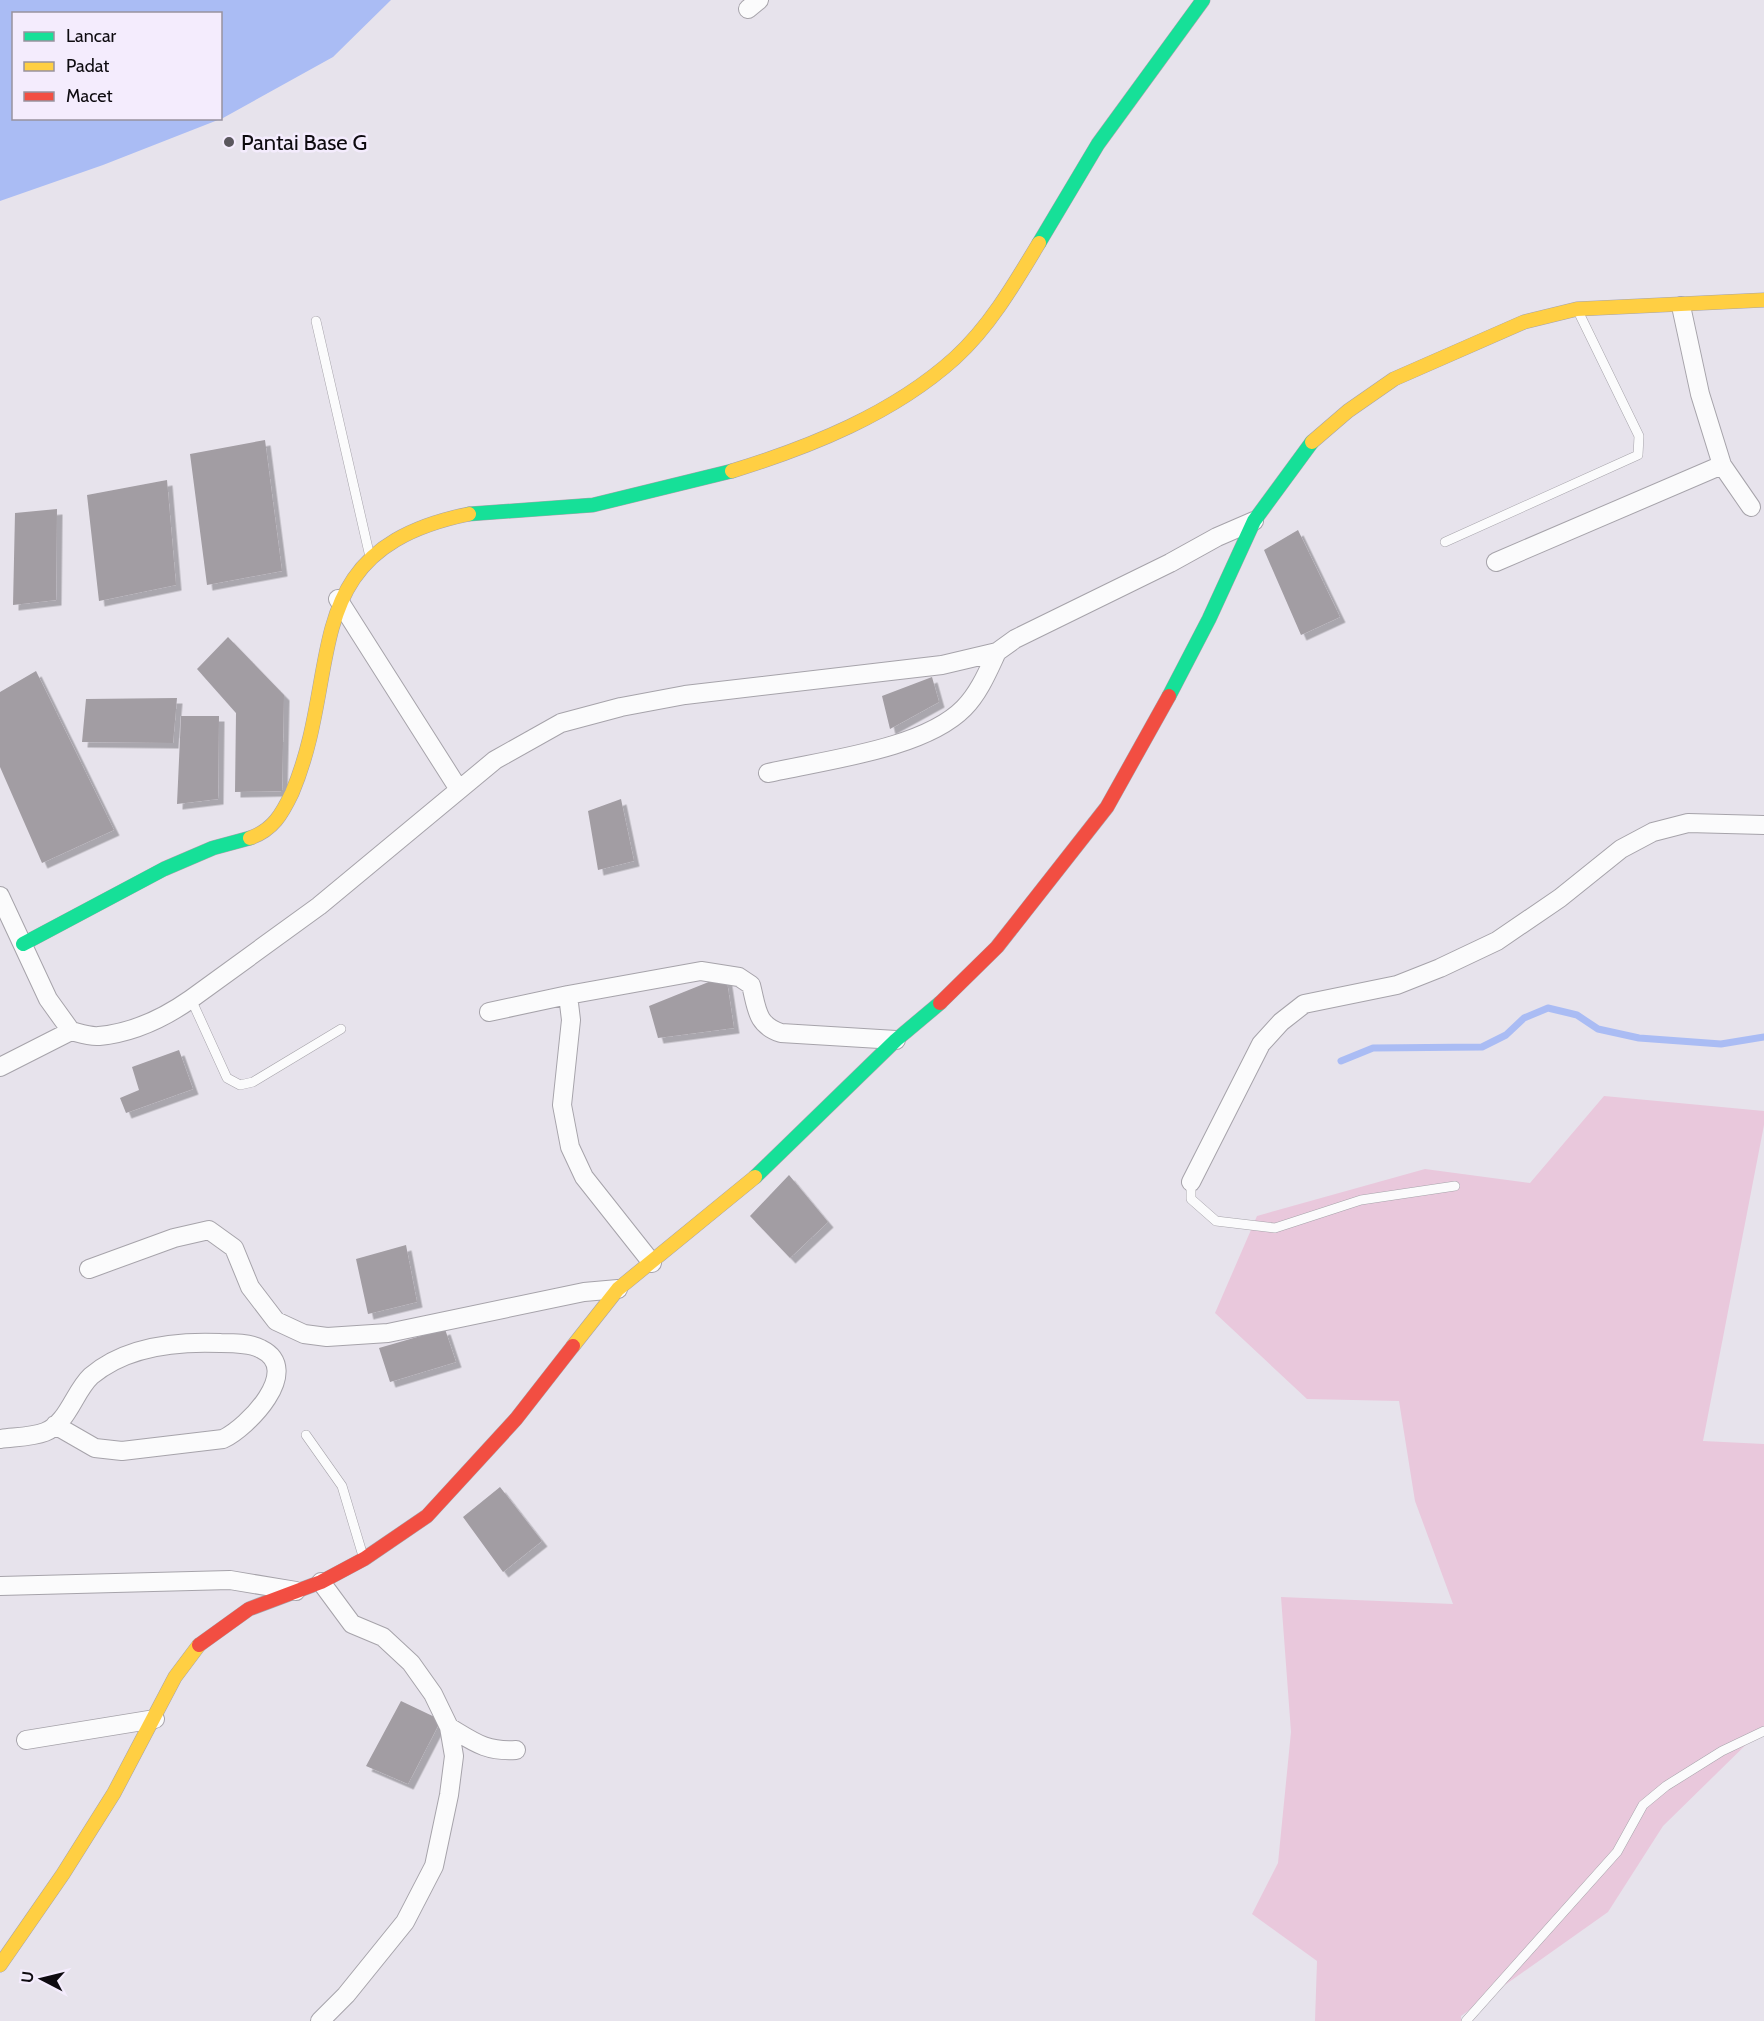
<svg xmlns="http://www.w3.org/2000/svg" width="1764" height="2021" font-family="Cabin,sans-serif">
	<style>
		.green { fill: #e9c8dc }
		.water { fill: #aabcf4; fill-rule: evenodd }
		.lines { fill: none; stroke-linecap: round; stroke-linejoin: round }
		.stream { stroke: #aabcf4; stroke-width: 7 }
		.building { fill: #a29da3; filter: url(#shadow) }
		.lane-casing { stroke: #a6a3aa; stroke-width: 10 }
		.street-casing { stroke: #a6a3aa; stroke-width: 20 }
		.fast-casing { stroke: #a6a3aa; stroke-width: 15 }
		.slow-casing { stroke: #a6a3aa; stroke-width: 15 }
		.jam-casing { stroke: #a6a3aa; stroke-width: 15 }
		.lane { stroke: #fbfbfc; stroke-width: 9 }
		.street { stroke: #fbfbfc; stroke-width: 18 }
		.fast { stroke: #16e098; stroke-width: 14 }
		.slow { stroke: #ffcf43; stroke-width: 14 }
		.jam { stroke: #f24e42; stroke-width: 14 }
		.poi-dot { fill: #5a575d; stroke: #f4ecfd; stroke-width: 2 }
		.labels { text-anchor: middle; stroke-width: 5; stroke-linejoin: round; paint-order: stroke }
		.poi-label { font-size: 22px; fill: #0e0b10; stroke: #f4ecfd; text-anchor: start }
	</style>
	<defs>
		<filter id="shadow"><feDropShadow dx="5.5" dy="5.5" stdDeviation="0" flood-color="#0004"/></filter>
	</defs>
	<rect width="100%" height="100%" fill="#e7e3ec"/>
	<path class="green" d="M1604,1096L1764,1111V1125L1703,1441L1764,1444V1727L1663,1826L1608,1912L1461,2016V2021H1315L1317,1961L1252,1914L1278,1863L1291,1732L1281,1597L1453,1604L1415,1501L1399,1401L1307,1399L1215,1313L1257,1216L1425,1169L1530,1183Z"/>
	<path class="water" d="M0,0H391L333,57L223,118L103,165L0,201ZM14,14H220V118H14Z"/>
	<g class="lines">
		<path class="stream" d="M1341,1061L1373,1048L1482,1047L1506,1035L1524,1018L1548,1008L1577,1015L1598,1029L1639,1038L1721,1044L1764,1037"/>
	</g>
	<path class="building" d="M265,440L282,571L207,585L190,454Z
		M167,480L176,585L99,601L87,495Z
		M57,509L56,600L13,605L15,513Z
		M1298,530L1340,617L1301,635L1264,550Z
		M228,637L284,695L282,791L235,792L236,713L197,669Z
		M36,671L114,830L42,863L0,767V692Z
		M932,677L939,702L890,729L882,696Z
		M177,698L173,743L82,742L86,699Z
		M181,716H219L218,799L177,804Z
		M621,799L634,861L598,870L588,811Z
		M726,975L734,1028L658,1038L649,1006Z
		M179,1050L193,1089L126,1113L120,1098L139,1090L132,1067Z
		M789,1175L828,1222L790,1258L750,1216Z
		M406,1245L417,1302L368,1314L356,1259Z
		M445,1329L456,1362L390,1382L379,1348Z
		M500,1487L542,1541L503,1572L463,1517Z
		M401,1701L441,1720L408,1784L366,1766Z"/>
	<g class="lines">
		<g class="lane-casing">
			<path id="lane" d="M316,321L370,557
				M1445,542L1638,455L1639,436L1578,311
				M191,999L227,1078L240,1085L253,1082L341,1029
				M1191,1182V1199L1216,1221L1275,1228L1361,1200L1455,1186
				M306,1435L342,1486L363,1556
				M1466,2021L1617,1852L1643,1805L1666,1786L1722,1751L1764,1731"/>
		</g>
		<g class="street-casing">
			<path id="street" d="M748,9L759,0
				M1681,306L1700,394L1722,465L1751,507
				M1496,562L1722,465
				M338,599L458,788
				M768,773C825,760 924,749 964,708C979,693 988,671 997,652
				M0,896L48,999L71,1031C79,1033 90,1037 99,1036C131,1033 164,1018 191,999L319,906L495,760L561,723L621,707L685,695L942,665L997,652L1015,639L1170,563L1217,537L1254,521
				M568,995L701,971L739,977L751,985C757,1008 756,1025 781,1033L896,1040
				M489,1012L568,995L571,1020L562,1105L570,1147L584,1177L652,1263
				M0,1067L71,1031
				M1191,1182L1261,1044L1281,1022L1304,1004L1397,985L1440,968L1497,941L1560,898L1621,849L1653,832L1688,823L1764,825
				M89,1269L174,1238L209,1230L234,1248L250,1287L276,1321L304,1334L327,1337L388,1333L584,1292L618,1289
				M0,1439C14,1437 32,1437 45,1432C68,1423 74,1392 91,1376C126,1346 176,1341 221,1343C233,1343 250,1343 261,1349C304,1370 247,1428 223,1439L122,1451L95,1448L55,1425
				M0,1586L230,1580L296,1591
				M449,1727C474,1742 486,1752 516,1750
				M26,1740L155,1719
				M320,2021L346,1995L405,1922L434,1866L449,1795L454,1756L449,1727L433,1694L411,1663L383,1637L352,1624L321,1582"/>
		</g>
		<g class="fast-casing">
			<path id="fast" d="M1039,243L1098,144L1203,0
				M469,514L593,505L732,471
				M1169,696L1209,619L1254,521L1312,442
				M23,944L164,869L213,848L250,838
				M755,1177L896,1040L940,1003"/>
		</g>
		<g class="slow-casing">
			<path id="slow" d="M1312,442L1348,411L1394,379L1524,322L1577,309L1764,300
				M732,471C810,447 893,414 955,358C990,326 1015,283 1039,243
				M250,838C273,830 282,814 292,793C345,668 293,550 469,514
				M573,1346L618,1289L755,1177
				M0,1965L63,1874L114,1793L175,1677L199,1645"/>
		</g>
		<g class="jam-casing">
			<path id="jam" d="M940,1003L997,947L1107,807L1169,696
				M199,1645L249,1609L321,1582L364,1559L427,1516L516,1419L573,1346"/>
		</g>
		<use href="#lane" class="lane"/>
		<use href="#street" class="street"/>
		<use href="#fast" class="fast"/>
		<use href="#slow" class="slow"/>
		<use href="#jam" class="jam"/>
	</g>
	<circle class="poi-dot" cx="229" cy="142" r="6"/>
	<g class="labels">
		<g class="poi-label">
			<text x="241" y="150">Pantai Base G</text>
		</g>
	</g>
	<rect x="12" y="12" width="210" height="108" fill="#f4ecfd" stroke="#98929e" stroke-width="1.5"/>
	<rect x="24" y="32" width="30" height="9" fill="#16e098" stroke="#98929e" stroke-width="1.5"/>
	<text x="66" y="42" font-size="18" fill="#0e0b10">Lancar</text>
	<rect x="24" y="62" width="30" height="9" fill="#ffcf43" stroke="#98929e" stroke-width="1.5"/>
	<text x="66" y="72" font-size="18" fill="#0e0b10">Padat</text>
	<rect x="24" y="92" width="30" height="9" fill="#f24e42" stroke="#98929e" stroke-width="1.5"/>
	<text x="66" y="102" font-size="18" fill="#0e0b10">Macet</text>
	<g transform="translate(42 1979) rotate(277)" stroke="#f4ecfd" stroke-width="4.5" paint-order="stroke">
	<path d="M0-4.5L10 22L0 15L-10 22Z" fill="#0e0b10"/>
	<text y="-9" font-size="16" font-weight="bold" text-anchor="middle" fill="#0e0b10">U</text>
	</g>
</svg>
